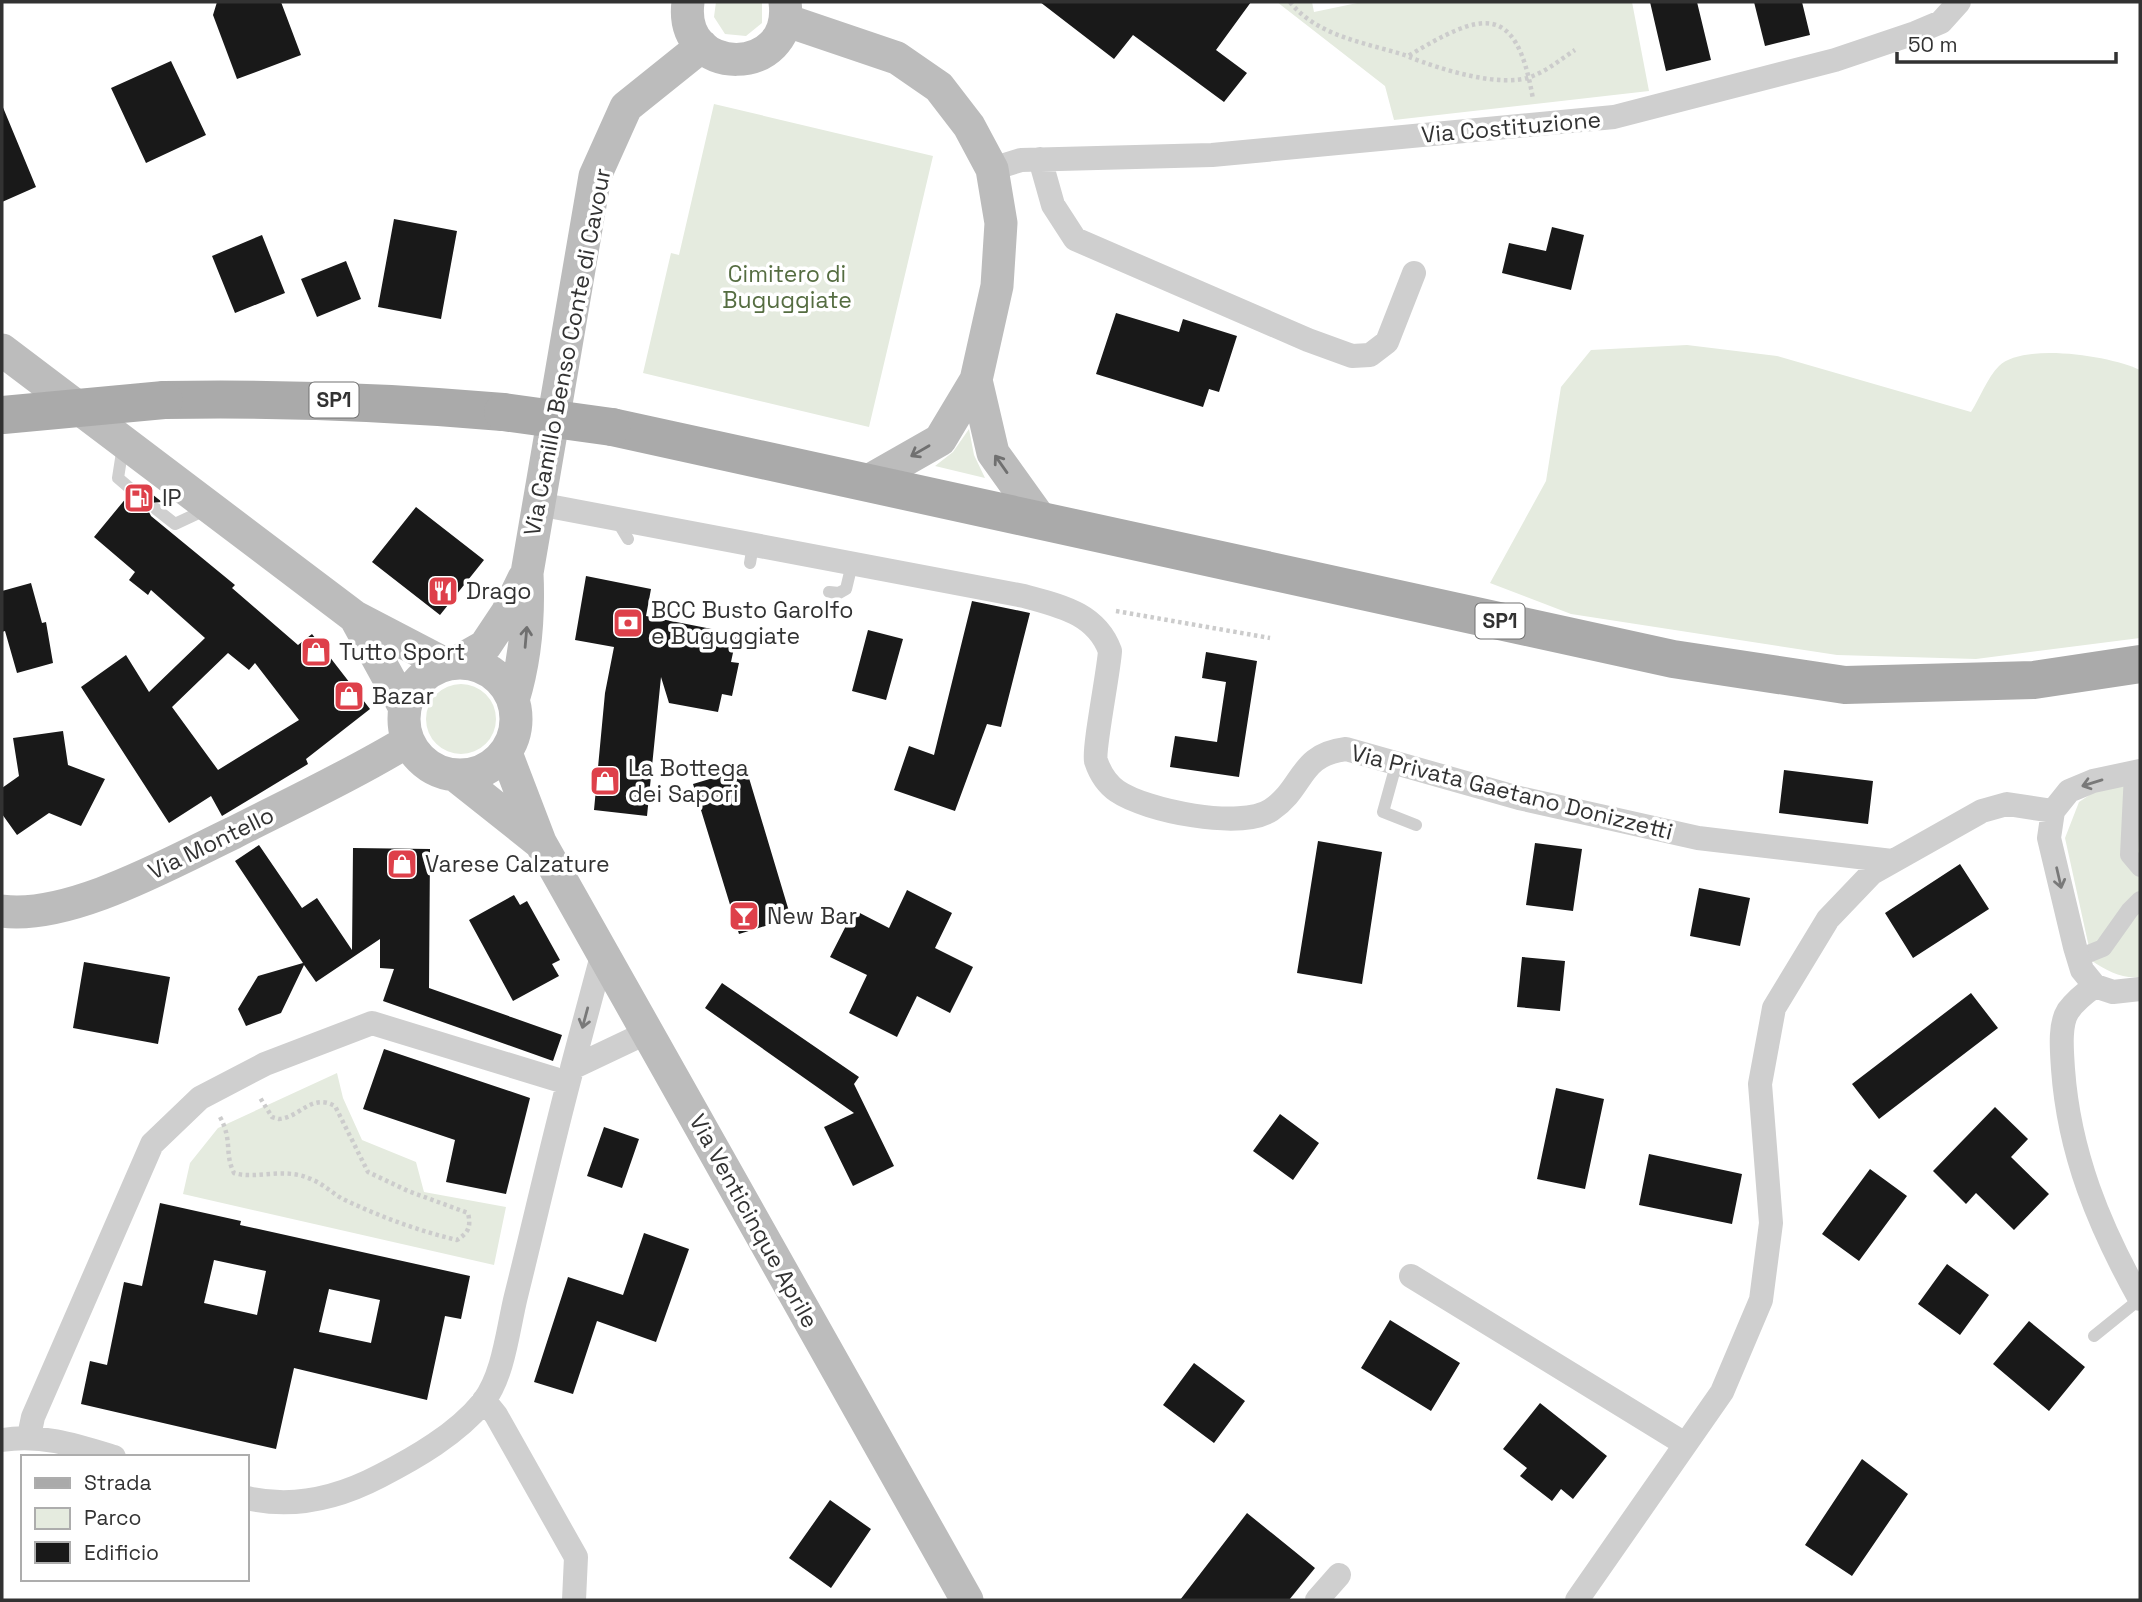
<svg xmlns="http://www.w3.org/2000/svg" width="2142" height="1602" font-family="'Space Grotesk',sans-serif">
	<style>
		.green { fill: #e5ebdf }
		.building { fill: #191919; fill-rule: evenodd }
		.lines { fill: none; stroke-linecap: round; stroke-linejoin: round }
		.path { stroke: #ccc; stroke-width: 4.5; stroke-dasharray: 3.5 3.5; stroke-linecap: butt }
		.service { stroke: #cfcfcf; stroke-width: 12 }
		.pedestrian { stroke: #cfcfcf; stroke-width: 18 }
		.minor { stroke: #cfcfcf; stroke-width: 24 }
		.secondary { stroke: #bcbcbc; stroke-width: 33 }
		.primary { stroke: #aaa; stroke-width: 38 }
		.primary-bridge { stroke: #aaa; stroke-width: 38 }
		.oneway { stroke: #707070 }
		.oneway2 { stroke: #797979 }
		.labels { text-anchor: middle; stroke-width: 7; stroke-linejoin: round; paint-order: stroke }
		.shield { fill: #fff; stroke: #707070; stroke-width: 2 }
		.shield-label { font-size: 21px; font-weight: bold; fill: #323232 }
		.street-label { font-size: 23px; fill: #323232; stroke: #fff }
		.park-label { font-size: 23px; fill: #556d41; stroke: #fff }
		.poi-label { font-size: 23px; fill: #323232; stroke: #fff; text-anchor: start }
	</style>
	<rect width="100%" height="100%" fill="#fff"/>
	<path class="green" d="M716,2H762V23L746,36L725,34L714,17Z
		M1277,2H1312L1314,12L1362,2H1632L1649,91L1394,120L1385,86Z
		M714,104L933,156L869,427L643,373L671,253L679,255Z
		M1687,345L1777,356L1971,412C1980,398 1987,378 1999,366C2023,342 2112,356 2140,370V638L1976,659L1837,655L1571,614L1490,583L1546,481L1561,387L1591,350Z
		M969,429L974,455L985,478L935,466L953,452Z
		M426 719a35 35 0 1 1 70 0a35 35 0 1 1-70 0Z
		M2139,782L2140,977C2122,979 2107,971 2092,961L2065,838L2079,802L2097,790Z
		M337,1073L343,1098L362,1140L416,1162L424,1192L506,1207L494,1265L183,1194L190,1163L218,1128Z"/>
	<path class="building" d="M217,2H281L301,55L237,79L213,15Z
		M1040,2H1251L1216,50L1247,73L1224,102L1133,35L1114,59Z
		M1650,2H1697L1711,60L1666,71Z
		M1754,2H1802L1810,35L1765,46Z
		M171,61L206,135L146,163L111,88Z
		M2,105L36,187L2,202Z
		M394,219L457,231L441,319L378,307Z
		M1552,227L1584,235L1571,290L1502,273L1509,243L1546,251Z
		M262,235L285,293L235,313L212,256Z
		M346,261L361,299L317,317L301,279Z
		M1116,313L1179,332L1183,319L1237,336L1219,392L1209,389L1203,407L1096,374Z
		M138,483L162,502L150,503L147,508L151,516L235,585L232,588L298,645L312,634L370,709L306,759L308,764L222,816L211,796L169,823L81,687L126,655L149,692L205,638L151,590L148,595L129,580L135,572L94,537L127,497L134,498L139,495ZM228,653L249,670L255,663L299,720L218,770L172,707Z
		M416,507L484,560L440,615L372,562Z
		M586,576L651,589L646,616L737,634L731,662L739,663L732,696L722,694L718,712L669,703L661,677L647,816L594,810L605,693L614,647L575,640Z
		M31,583L42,623L46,622L53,663L17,673L5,631L2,632V591Z
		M972,601L1030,613L1001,727L987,724L955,811L894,790L909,746L934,755Z
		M868,630L903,639L886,700L852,691Z
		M1206,652L1257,661L1239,777L1170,767L1175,736L1217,742L1226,682L1202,678Z
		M63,731L68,765L105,779L81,826L49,813L17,835L2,814V788L19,776L13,738Z
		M746,768L791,918L739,934L693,784Z
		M1784,770L1873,781L1868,824L1779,813Z
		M1318,841L1382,852L1362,984L1297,973Z
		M1535,843L1582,849L1573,911L1526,905Z
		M259,845L302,908L317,898L352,950L353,848L430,849L429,988L562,1035L553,1061L383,1001L394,969L380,968V939L316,982L304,965L281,1013L246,1026L238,1009L258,976L303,963L235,861Z
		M1960,864L1989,909L1913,958L1885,913Z
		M1699,888L1750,898L1740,946L1690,936Z
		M907,890L952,913L935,948L973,967L950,1013L917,996L897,1037L849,1013L867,975L830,957L854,910L889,928Z
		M514,895L520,905L527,901L560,960L552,964L559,976L513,1001L469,920Z
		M1522,957L1565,961L1560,1011L1517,1007Z
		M84,962L170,977L158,1044L73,1028Z
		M722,983L859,1077L854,1084L894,1166L853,1186L824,1127L854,1113L705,1008Z
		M1971,993L1998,1028L1879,1119L1852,1084Z
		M384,1049L530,1098L506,1194L446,1182L455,1140L363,1109Z
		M1556,1088L1604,1099L1585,1189L1537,1179Z
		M1995,1107L2028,1139L2011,1157L2049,1194L2014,1230L1976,1193L1966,1204L1933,1171Z
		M1280,1114L1319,1143L1293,1180L1253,1151Z
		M604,1127L639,1139L622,1188L587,1176Z
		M1649,1154L1742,1174L1732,1224L1639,1205Z
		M1870,1169L1907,1196L1859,1261L1822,1234Z
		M160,1203L241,1221L240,1225L470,1276L461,1319L445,1316L427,1400L294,1368L276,1449L81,1404L90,1361L107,1365L124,1282L142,1286ZM214,1260L266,1271L257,1315L204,1303ZM329,1289L380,1300L371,1343L319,1332Z
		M644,1233L689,1249L656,1342L597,1321L573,1394L534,1382L568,1277L623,1295Z
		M1947,1264L1989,1295L1960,1335L1918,1304Z
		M1390,1320L1460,1363L1431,1411L1361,1368Z
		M2029,1321L2085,1367L2049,1411L1993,1364Z
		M1194,1363L1245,1401L1214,1443L1163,1405Z
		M1540,1403L1607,1456L1573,1499L1561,1489L1552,1501L1520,1476L1527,1468L1503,1449Z
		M1862,1459L1908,1494L1852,1576L1805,1545Z
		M830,1500L871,1529L831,1588L789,1558Z
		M1247,1513L1315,1568L1289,1600H1180Z"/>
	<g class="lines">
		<path class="path" d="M1290,2C1318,37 1367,43 1408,56C1482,12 1516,0 1533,99
			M1409,57C1440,69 1501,89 1533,76C1548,70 1561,59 1575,50
			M1116,611L1270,638
			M220,1117C233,1141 224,1153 234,1173C257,1180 285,1166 313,1180C325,1185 334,1195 345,1200C381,1217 419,1231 457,1240C469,1232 471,1227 468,1213L408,1191L368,1172L335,1106C311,1093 301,1117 279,1119L272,1117L259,1096"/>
		<path class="service" d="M123,446L118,478L132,490
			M156,509L175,524L207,509
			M616,519L628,539
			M750,563L753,545
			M829,592L839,593L846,589L852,564
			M1396,765L1383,812L1416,825
			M2094,1336L2140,1299"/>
		<path class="pedestrian" d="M2133,773L2129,855L2140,868
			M2078,958L2103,948L2130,910L2140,900"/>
		<path class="minor" d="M1040,159L1053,205L1075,239L1308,340L1352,356L1370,355L1387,342L1414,273
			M992,169L1021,160L1212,155L1614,117L1835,60L1915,33L1941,22L1959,2
			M538,504L1024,596C1060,606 1096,613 1110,651C1109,670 1093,750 1096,761C1100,773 1107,784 1117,791C1146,811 1241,830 1271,810C1305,787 1298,755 1346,749L1519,798L1698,838L1892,861
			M603,952L572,1068L648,1032
			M2095,986C2085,993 2075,1001 2068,1011C2059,1025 2062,1052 2063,1069C2069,1153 2099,1226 2140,1299
			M2095,986L2082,970L2075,947L2049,838L2053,811L2069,791L2093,781L2140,771
			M2095,986L2113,992L2140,989
			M1411,1276L1685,1444
			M484,1400L496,1415L576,1557L574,1600
			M29,1436L33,1417L152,1144L200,1098L265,1064L372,1023L568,1083
			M2,1440C42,1434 75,1445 114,1457
			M247,1498C294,1509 338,1498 380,1476C415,1458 457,1434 483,1402C504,1375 508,1328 516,1296C535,1220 552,1144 572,1069
			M1317,1600L1339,1575
			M1577,1600L1722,1392L1761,1300L1771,1223L1760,1084L1774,1008L1828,919L1872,873L1982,811L2007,804L2053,811"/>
		<path class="secondary" d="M688,2C678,79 795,78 785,2
			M785,20L897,58L939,87L969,126L992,169L1001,223L997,286L976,380L940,440L868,481
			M2,350L355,617L445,664
			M976,380L993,453L1041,520
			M355,617L405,708
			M404 719a56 56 0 1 1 112 0a56 56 0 1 1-112 0Z
			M455,663L485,646L507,613L524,578
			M513,700C526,658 529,616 527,573L595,176L626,107L702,46
			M506,753L540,842L967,1600
			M455,775L538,841
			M2,911C70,920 172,862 233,833C292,803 352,775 408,741"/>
		<path class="primary" d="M164,400C278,398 390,402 503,412
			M612,427L1673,659L1845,685L2034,680L2140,664"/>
		<path class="primary-bridge" d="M503,412L612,427
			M3,415L164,400"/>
	</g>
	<defs><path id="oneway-shaft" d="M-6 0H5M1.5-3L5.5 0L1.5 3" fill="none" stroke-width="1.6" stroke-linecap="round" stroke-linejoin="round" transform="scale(1.75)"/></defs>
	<g class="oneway">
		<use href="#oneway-shaft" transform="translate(920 451) rotate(150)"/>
		<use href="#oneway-shaft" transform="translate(1001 464) rotate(-125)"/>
		<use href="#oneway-shaft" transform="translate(526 637) rotate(-85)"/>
	</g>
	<g class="oneway2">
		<use href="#oneway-shaft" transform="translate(2092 783) rotate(163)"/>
		<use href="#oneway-shaft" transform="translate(2059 878) rotate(77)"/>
		<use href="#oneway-shaft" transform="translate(585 1018) rotate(105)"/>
	</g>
	<defs>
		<g id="fuel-square" transform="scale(1.575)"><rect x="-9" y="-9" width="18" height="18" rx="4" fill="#de404a" stroke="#fff"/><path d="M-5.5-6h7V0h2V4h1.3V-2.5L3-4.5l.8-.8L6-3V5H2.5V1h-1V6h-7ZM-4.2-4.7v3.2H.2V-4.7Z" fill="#fff"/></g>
		<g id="restaurant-square" transform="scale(1.575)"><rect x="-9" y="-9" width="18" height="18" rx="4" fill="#de404a" stroke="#fff"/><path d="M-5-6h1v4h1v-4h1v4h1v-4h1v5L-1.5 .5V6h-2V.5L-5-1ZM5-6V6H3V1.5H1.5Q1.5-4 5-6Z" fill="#fff"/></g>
		<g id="bank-square" transform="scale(1.575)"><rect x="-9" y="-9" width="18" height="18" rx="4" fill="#de404a" stroke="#fff"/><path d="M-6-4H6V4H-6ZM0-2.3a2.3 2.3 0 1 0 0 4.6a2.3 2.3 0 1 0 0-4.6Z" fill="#fff"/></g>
		<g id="shop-square" transform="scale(1.575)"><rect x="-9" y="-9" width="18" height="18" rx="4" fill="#de404a" stroke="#fff"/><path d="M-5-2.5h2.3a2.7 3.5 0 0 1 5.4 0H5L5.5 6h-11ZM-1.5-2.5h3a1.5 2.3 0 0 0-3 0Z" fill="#fff"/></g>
		<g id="bar-square" transform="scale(1.575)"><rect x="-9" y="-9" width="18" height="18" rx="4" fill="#de404a" stroke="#fff"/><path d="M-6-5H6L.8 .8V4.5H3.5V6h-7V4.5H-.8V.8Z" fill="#fff"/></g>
	</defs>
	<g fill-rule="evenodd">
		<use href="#fuel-square" x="139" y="498"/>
		<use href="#restaurant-square" x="443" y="591"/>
		<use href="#bank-square" x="628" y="623"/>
		<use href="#shop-square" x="316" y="652"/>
		<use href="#shop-square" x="349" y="696"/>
		<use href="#shop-square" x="605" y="781"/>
		<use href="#shop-square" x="402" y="864"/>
		<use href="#bar-square" x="744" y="916"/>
	</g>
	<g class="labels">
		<g class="shield">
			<rect x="309.5" y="382.5" width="49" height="35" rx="5"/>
			<rect x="1475.5" y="603.5" width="49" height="35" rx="5"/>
		</g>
		<g class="shield-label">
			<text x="334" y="407">SP1</text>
			<text x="1500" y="628">SP1</text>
		</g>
		<g class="street-label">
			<text transform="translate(1511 127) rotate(-5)" y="8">Via Costituzione</text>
			<text transform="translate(567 352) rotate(-79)" y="8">Via Camillo Benso Conte di Cavour</text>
			<text transform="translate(1512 792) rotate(14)" y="8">Via Privata Gaetano Donizzetti</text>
			<text transform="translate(211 843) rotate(-26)" y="8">Via Montello</text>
			<text transform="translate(754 1221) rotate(61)" y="8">Via Venticinque Aprile</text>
		</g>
		<g class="park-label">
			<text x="787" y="282">Cimitero di<tspan x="787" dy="26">Buguggiate</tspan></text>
		</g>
		<g class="poi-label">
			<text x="162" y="506">IP</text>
			<text x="466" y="599">Drago</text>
			<text x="651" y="618">BCC Busto Garolfo<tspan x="651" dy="26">e Buguggiate</tspan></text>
			<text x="339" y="660">Tutto Sport</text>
			<text x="372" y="704">Bazar</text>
			<text x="628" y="776">La Bottega<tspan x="628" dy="26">dei Sapori</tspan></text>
			<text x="425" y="872">Varese Calzature</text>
			<text x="767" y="924">New Bar</text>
		</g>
	</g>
	<rect width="2142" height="1602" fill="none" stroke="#323232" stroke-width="7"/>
	<rect x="21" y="1455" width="228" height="126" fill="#ffffff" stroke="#adadad" stroke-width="2"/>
	<rect x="35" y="1478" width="35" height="10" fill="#aaaaaa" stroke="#adadad" stroke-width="2"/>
	<text x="84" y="1490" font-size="21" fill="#323232">Strada</text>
	<rect x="35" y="1508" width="35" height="21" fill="#e5ebdf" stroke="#adadad" stroke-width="2"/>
	<text x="84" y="1525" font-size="21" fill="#323232">Parco</text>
	<rect x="35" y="1542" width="35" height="21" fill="#191919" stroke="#adadad" stroke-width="2"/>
	<text x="84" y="1560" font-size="21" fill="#323232">Edificio</text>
	<path d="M1897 52v10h219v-10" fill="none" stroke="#323232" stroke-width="3.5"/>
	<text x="1908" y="52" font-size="21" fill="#323232" stroke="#ffffff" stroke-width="5" paint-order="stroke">50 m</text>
</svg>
